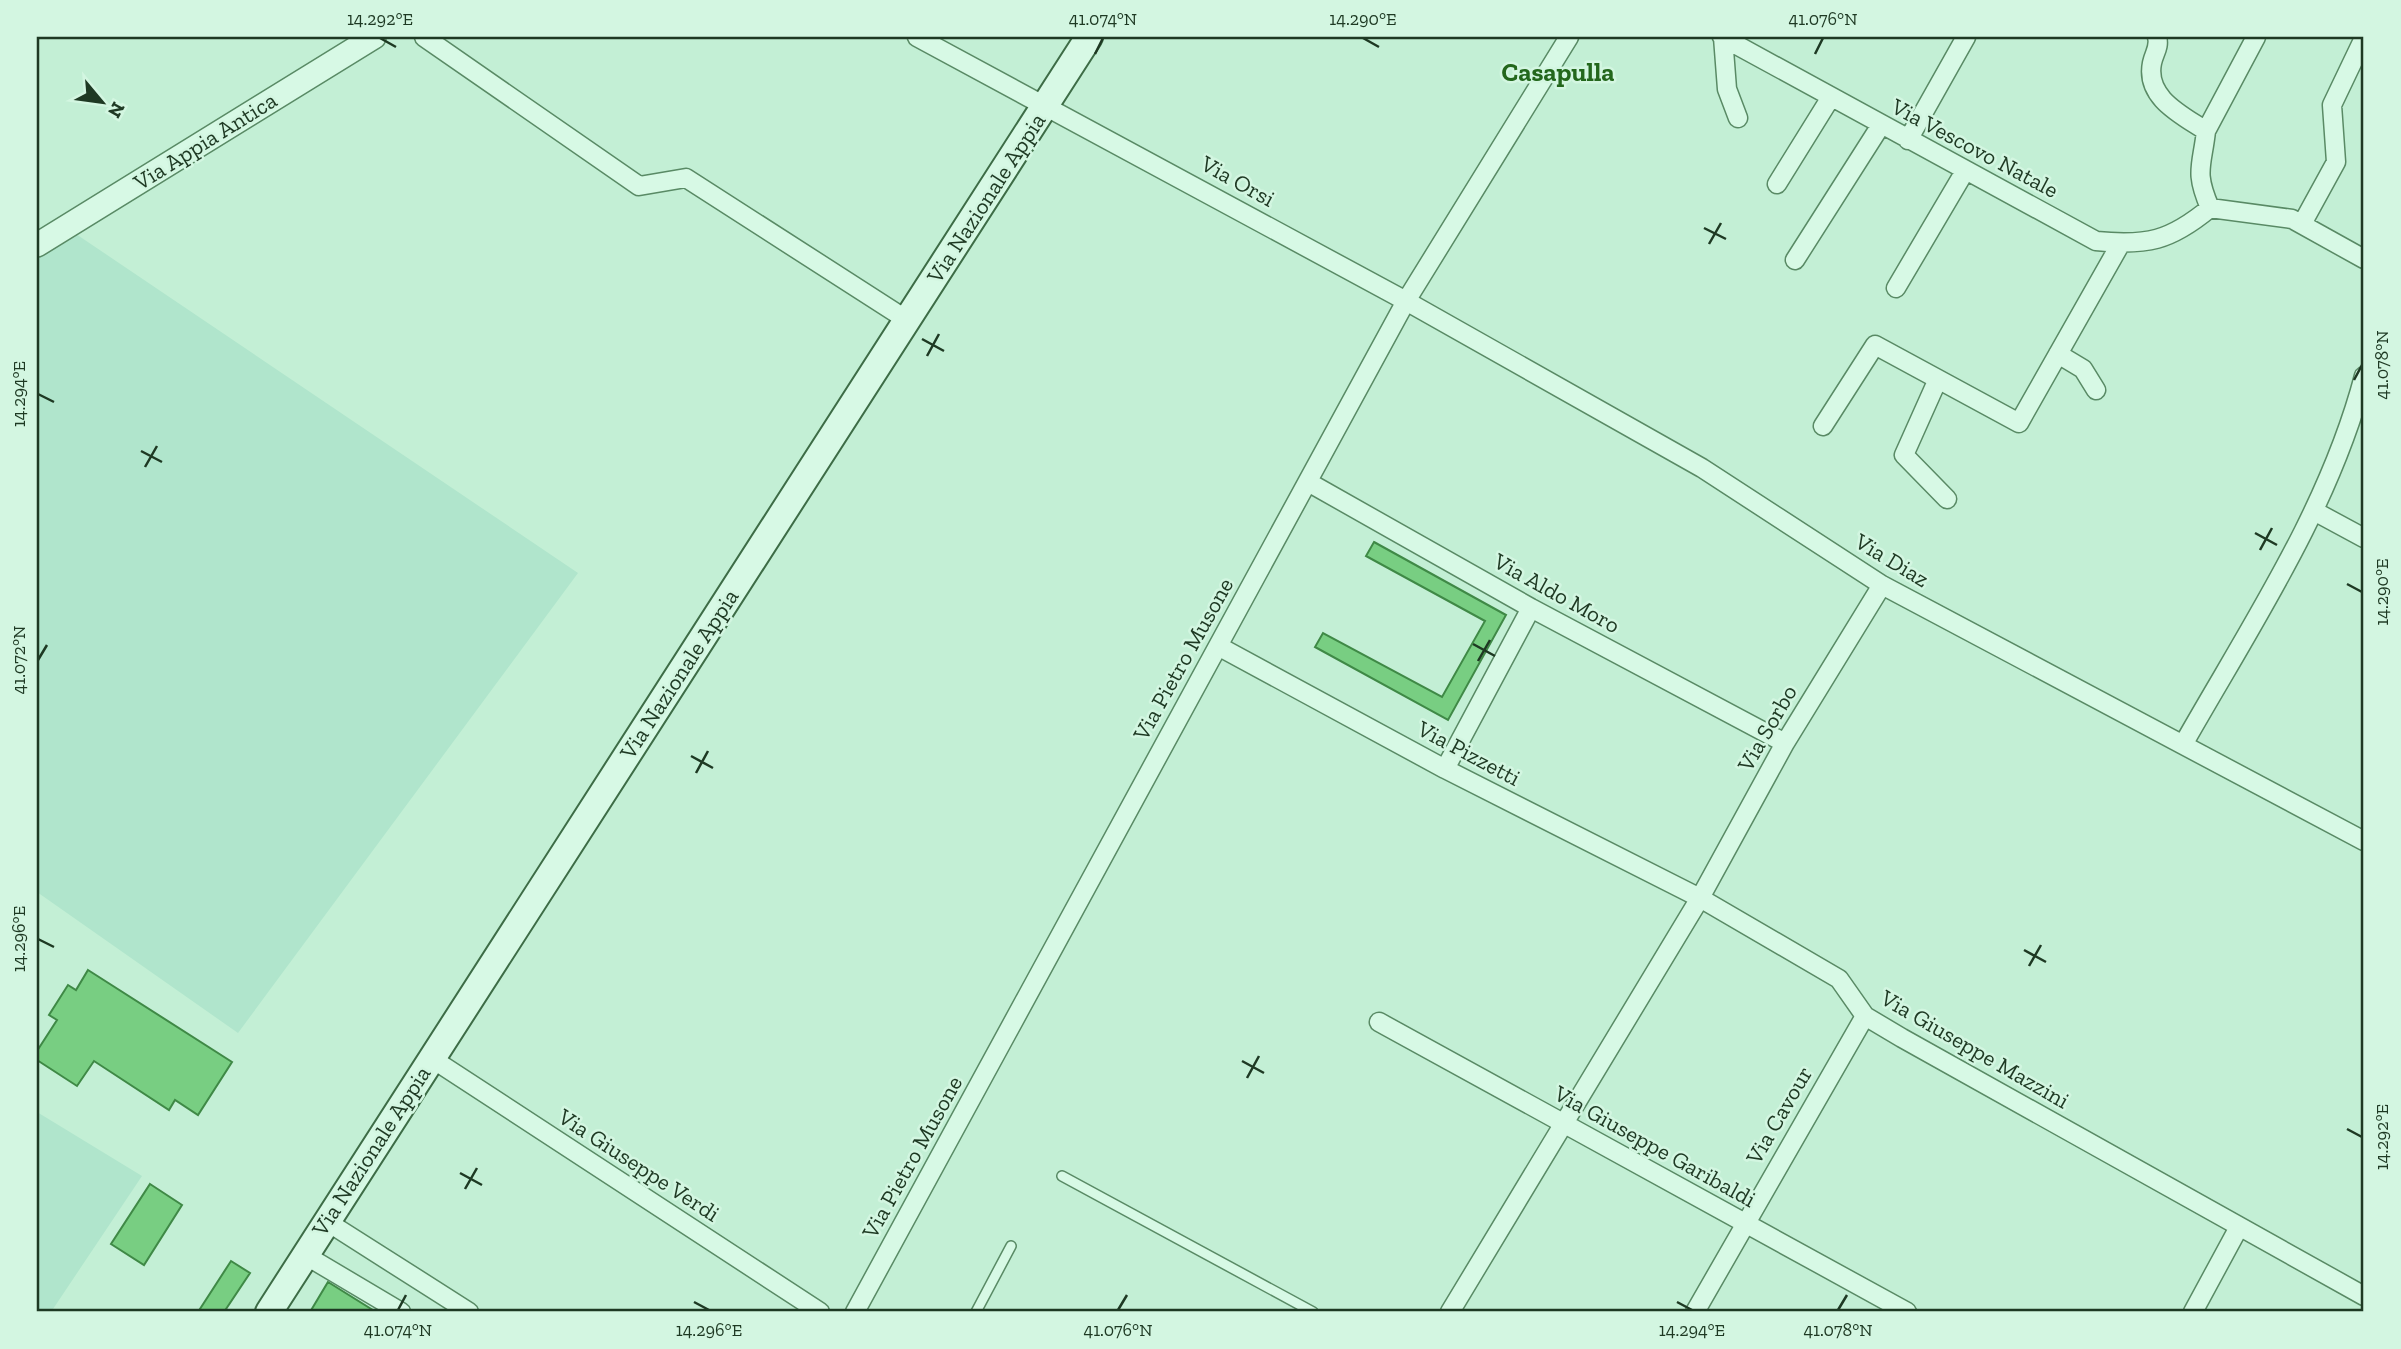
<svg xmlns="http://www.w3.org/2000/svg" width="2401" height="1349" font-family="'Zilla Slab',serif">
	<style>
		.farmland { fill: #b0e5cc }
		.building { fill: #78ce82; stroke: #3f8946; stroke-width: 2 }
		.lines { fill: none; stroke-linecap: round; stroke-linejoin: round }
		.service-casing { stroke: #598a65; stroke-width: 12 }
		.minor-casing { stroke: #598a65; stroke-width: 21 }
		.tertiary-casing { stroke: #598a65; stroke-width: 26 }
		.secondary-casing { stroke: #3d6c46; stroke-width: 30 }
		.service { stroke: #d7f9e5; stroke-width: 9 }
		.minor { stroke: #d7f9e5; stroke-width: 18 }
		.tertiary { stroke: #d7f9e5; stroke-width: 23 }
		.secondary { stroke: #d7f9e5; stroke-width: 26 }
		.ticks { fill: none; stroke: #1e3923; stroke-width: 2.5 }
		.labels { text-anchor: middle; stroke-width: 5; stroke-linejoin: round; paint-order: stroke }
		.street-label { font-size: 23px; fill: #1e3923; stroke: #d3f6e1 }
		.quarter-label { font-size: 26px; font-weight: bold; fill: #23671c; stroke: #d3f6e1 }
		.neatline { fill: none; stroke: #1e3923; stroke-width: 2.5 }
		.ticks-label { font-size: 18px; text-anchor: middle; fill: #1e3923 }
	</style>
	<rect width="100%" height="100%" fill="#c3efd5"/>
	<path class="farmland" d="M76,234L578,573L238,1033L37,892V259Z
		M37,1112L142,1176L51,1312H37Z"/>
	<path class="building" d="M1374,542L1506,615L1448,720L1315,647L1323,633L1442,697L1485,621L1366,556Z
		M88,970L232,1062L198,1115L175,1100L169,1110L94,1061L77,1086L37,1060V1051L57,1020L49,1015L68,985L76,990Z
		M150,1184L182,1205L144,1265L111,1244Z
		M231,1261L250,1273L224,1312H198Z
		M328,1282L376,1312H310Z"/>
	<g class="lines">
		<g class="service-casing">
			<path id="service" d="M1062,1176L1313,1312
				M976,1312L1011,1246"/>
		</g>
		<g class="minor-casing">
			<path id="minor" d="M424,37L639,186L686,178L907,320
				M917,37L1406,301L1702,468L1882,585L2364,841
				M1722,37L2096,241C2147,246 2170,241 2210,208
				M1723,37L1727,89L1738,118
				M2157,37C2160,47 2154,53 2152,63C2145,98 2182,115 2206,131C2202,167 2194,171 2210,208
				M2206,131L2256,37
				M1908,140L1966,37
				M1777,184L1831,97
				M2210,208L2292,219L2364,259
				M2302,224L2336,162L2332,105L2364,38
				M1795,260L1881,125
				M1896,288L1965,171
				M2058,354L2083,369L2096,390
				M1938,379L1904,455L1947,499
				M1823,426L1875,345L2019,423L2121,243
				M1308,482L1531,608L1785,743
				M2314,511L2364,538
				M1218,646L1445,769L1700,898L1839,979L1865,1016L1902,1038L2364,1296
				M2184,743C2251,625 2329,509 2364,376
				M1445,769L1531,608
				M1379,1022L1907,1312
				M431,1058L820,1312
				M326,1221L469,1312
				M305,1255L401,1312
				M855,1312L1406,301L1569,37
				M1450,1312L1700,898L1785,743L1882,585
				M1695,1312L1865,1016
				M2193,1312L2239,1227"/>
		</g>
		<g class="tertiary-casing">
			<path id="tertiary" d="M37,245L374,37"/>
		</g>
		<g class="secondary-casing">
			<path id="secondary" d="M269,1312L1089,37"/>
		</g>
		<use href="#service" class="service"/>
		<use href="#minor" class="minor"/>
		<use href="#tertiary" class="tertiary"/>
		<use href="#secondary" class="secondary"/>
	</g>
	<path class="ticks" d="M380,38L396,47M1363,38L1379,47M1095,54L1103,38M1815,54L1823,38M1704,228L1726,239M1709,244L1721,223M922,339L944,351M927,356L939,334M2354,380L2362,365M38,394L54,402M141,451L162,462M145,467L157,446M2255,533L2277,545M2260,550L2272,528M2347,584L2362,592M1473,644L1495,656M38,660L47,645M1478,661L1490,640M691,756L713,768M696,773L708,751M38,939L54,947M2024,950L2046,962M2029,966L2041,945M1242,1061L1264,1073M1247,1078L1259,1056M2347,1129L2362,1137M460,1173L482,1185M465,1189L477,1168M694,1302L709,1310M1677,1302L1692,1310M398,1310L406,1295M1118,1310L1127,1295M1838,1310L1847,1295"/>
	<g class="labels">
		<g class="street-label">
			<text transform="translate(205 141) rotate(-32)" y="8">Via Appia Antica</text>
			<text transform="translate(1975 148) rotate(28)" y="8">Via Vescovo Natale</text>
			<text transform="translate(1238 181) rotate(29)" y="8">Via Orsi</text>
			<text transform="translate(986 198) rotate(-57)" y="8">Via Nazionale Appia</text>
			<text transform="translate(1892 560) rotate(31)" y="8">Via Diaz</text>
			<text transform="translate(1557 593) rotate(29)" y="8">Via Aldo Moro</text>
			<text transform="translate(1183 659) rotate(-61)" y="8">Via Pietro Musone</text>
			<text transform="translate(679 674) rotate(-57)" y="8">Via Nazionale Appia</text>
			<text transform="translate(1767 728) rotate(-60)" y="8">Via Sorbo</text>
			<text transform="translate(1469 753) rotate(28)" y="8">Via Pizzetti</text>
			<text transform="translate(1975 1049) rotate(30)" y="8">Via Giuseppe Mazzini</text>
			<text transform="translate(1779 1115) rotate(-60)" y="8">Via Cavour</text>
			<text transform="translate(1655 1146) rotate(29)" y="8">Via Giuseppe Garibaldi</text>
			<text transform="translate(371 1151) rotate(-57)" y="8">Via Nazionale Appia</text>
			<text transform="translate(912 1157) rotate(-61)" y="8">Via Pietro Musone</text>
			<text transform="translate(639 1165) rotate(33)" y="8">Via Giuseppe Verdi</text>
		</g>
		<g class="quarter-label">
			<text x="1558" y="81">Casapulla</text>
		</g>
	</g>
	<rect width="2401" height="1349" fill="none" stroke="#d3f6e1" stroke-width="77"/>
	<g transform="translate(102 102) rotate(119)" stroke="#d3f6e1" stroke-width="5" paint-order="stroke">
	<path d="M0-5L12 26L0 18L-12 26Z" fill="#1e3923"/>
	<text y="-10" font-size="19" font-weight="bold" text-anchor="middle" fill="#1e3923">N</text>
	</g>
	<rect x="38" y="38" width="2324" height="1272" class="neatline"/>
	<g class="ticks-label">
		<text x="380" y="25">14.292°E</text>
		<text x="1103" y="25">41.074°N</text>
		<text x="1363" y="25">14.290°E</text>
		<text x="1823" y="25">41.076°N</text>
		<text transform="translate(2382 365) rotate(-90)" y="6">41.078°N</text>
		<text transform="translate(19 394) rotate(-90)" y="6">14.294°E</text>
		<text transform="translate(2382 592) rotate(-90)" y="6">14.290°E</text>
		<text transform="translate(19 660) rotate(-90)" y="6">41.072°N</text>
		<text transform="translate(19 939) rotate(-90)" y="6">14.296°E</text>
		<text transform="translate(2382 1137) rotate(-90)" y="6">14.292°E</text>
		<text x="398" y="1336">41.074°N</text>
		<text x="709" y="1336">14.296°E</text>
		<text x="1118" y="1336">41.076°N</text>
		<text x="1692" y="1336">14.294°E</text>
		<text x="1838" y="1336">41.078°N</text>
	</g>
</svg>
